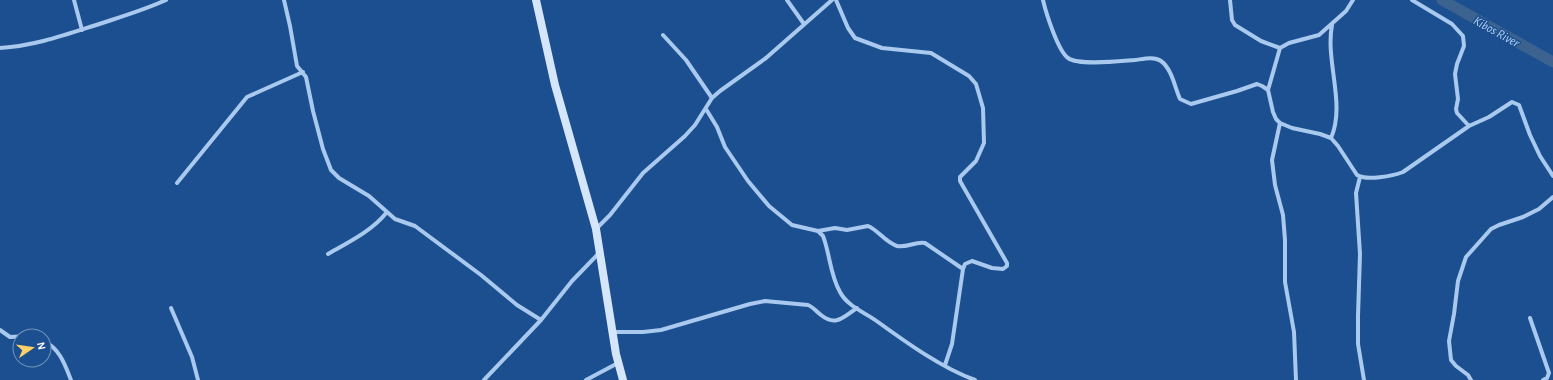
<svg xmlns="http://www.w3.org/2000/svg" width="1553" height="380" font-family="'Alegreya Sans',sans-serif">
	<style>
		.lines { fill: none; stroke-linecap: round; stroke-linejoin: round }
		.river { stroke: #3c6290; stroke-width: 11 }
		.street { stroke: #a9c9ee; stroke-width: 4 }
		.secondary { stroke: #d6e6fa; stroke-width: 8 }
		.labels { text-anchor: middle; stroke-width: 3; stroke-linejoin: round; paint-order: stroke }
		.water-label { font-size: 13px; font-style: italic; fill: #b5d3f5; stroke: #1b4f8f }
	</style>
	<rect width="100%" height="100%" fill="#1b4f8f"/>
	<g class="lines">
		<path class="river" d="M1442,0L1553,62"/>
		<path class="street" d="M74,0L82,30
			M284,0L290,26L297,66L306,77L313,111L323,149L331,170L339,178L369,196L395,219L415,226L481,275L517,305L541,320
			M787,0L804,24
			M836,0L848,28L855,38L882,48L931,53L969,76L976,84L983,108L984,143L976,161L960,177V181L1007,263V266L1003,269L992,268L972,261L965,264L963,269L952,344L945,365
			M1043,0C1046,13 1058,51 1068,58C1079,66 1121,61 1135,60C1143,59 1154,56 1161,61C1172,69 1175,88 1180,99L1191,104L1237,91L1257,84L1262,86L1268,90L1273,112L1276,119L1280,123L1292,128L1320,134L1331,138L1338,146L1357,175C1366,181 1393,176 1403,172L1469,126L1489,117L1512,102L1519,105L1530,135L1540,156L1553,176
			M1230,0L1232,20L1235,25L1261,41L1280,48
			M1412,0L1452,24L1463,36L1464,46L1457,64L1455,74L1458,99L1456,109L1457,113L1469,126
			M663,35L686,60L712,98
			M0,48C33,46 62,36 93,26C117,18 142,11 166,0
			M1268,90L1280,48L1289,43L1319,35L1346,11L1353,0
			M706,109L717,127L725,147L748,181L769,206L792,225L818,231L823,236C830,254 830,275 840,292C847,306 866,313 878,322C907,343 942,368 975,380
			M1280,123L1272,160L1275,185L1283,215L1285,240V282L1294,332L1296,380
			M1331,138C1346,104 1325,61 1332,25
			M1360,177L1356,193L1360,254L1358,316V344L1364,380
			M177,183L247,97L303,72
			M596,229L610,215L643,173L685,136L695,125L712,98L720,91L766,58L832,0
			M818,231L835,228L847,230L868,226C878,230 885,242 897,246C907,248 916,241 925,243L963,269
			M328,254C349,242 372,231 387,212
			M171,308L192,357L198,380
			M1530,318L1549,373L1547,378L1543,380
			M0,330L10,337L29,336
			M613,332H643L661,330L750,304L765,301L808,305C813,307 816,311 821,315C836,327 843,317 857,308
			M44,341C60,349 65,365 71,380
			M484,380L541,320L572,281L599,253
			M586,380L618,363
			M1471,380L1468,375L1456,366L1451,360L1449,341L1454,314L1458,281L1466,257L1491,229L1499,225L1523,217L1539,209L1553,197"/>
		<path class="secondary" d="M536,0L555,85L596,229L616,354L623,380"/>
	</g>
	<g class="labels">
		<g class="water-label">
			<text transform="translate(1497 31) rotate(29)" y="5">Kibos River</text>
		</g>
	</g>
	<g transform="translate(32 348) rotate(77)"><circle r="19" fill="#1b4f8f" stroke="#7695bc"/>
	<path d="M0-3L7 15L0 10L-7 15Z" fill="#ffd166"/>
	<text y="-6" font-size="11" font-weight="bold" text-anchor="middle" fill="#ffffff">N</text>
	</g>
</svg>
